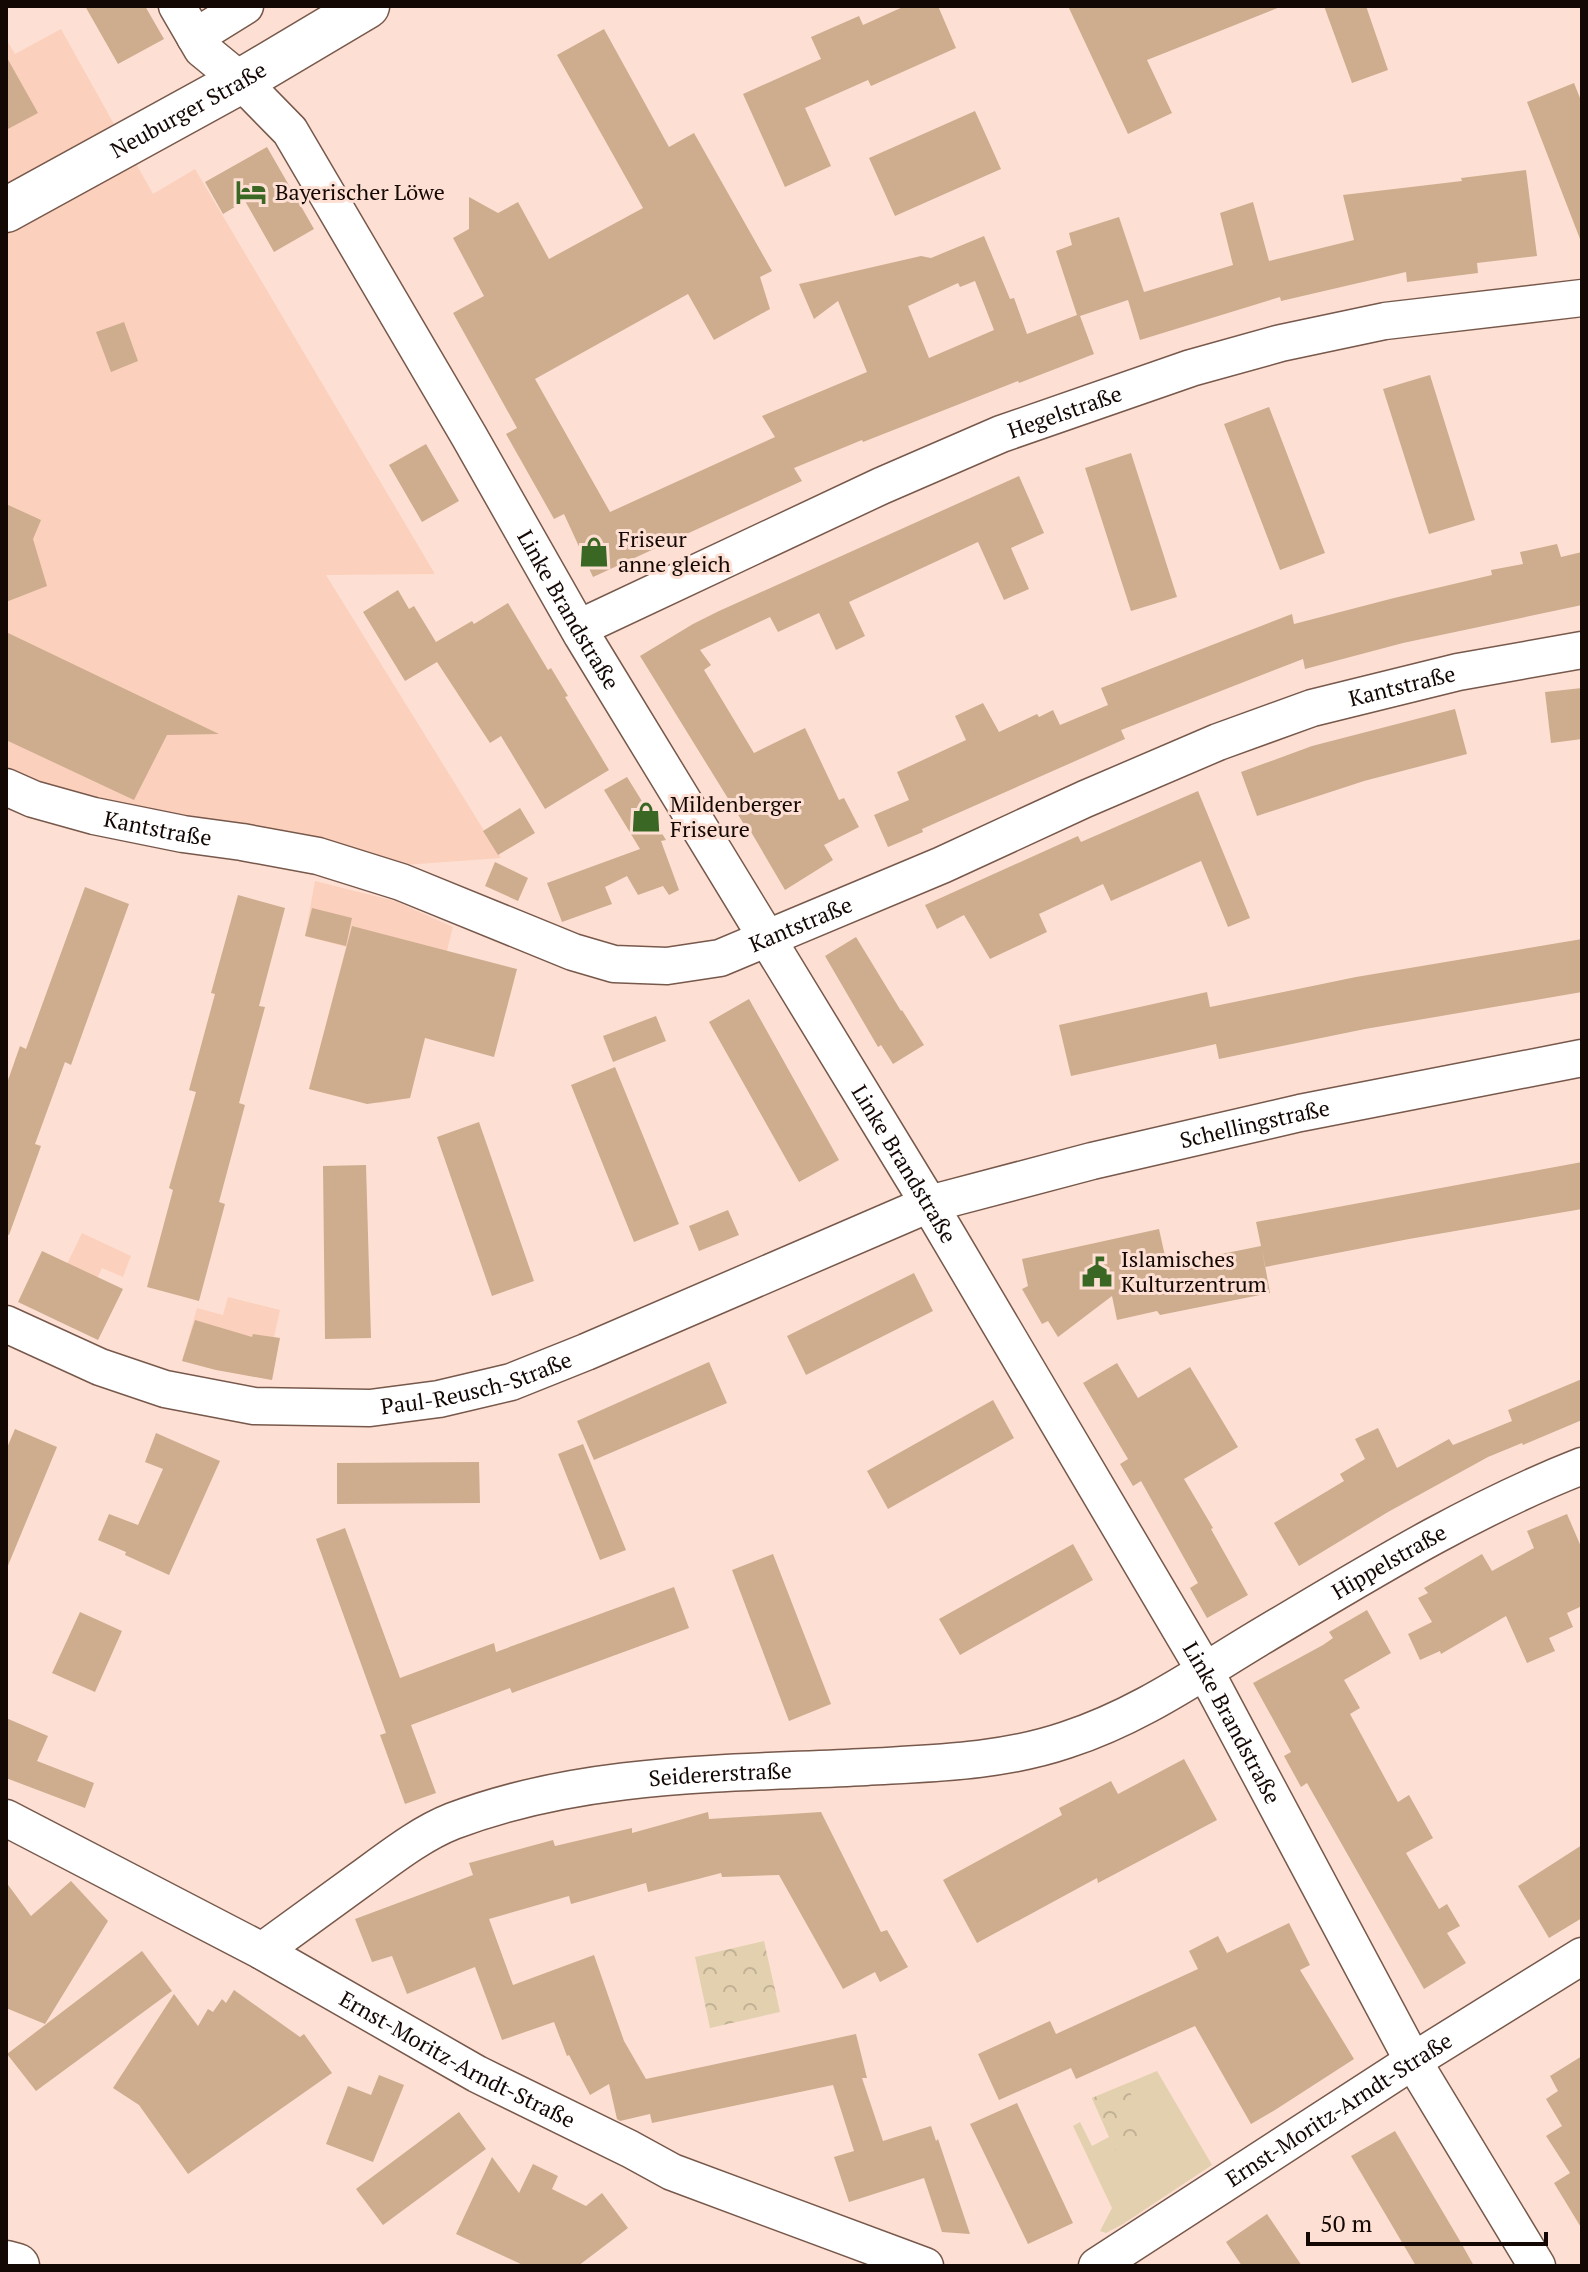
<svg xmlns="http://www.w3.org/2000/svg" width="1588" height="2272" font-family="'PT Serif',serif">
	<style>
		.built { fill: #fbd0bd }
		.grass { fill: #e2d0af }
		.forest { fill: url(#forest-crowns) }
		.building { fill: #ceac8e; fill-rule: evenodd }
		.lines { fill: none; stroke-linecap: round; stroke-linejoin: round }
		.street-casing { stroke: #77584b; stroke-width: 39 }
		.secondary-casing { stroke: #77584b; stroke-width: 47 }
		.primary-casing { stroke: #77584b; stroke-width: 47 }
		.street { stroke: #fff; stroke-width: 36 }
		.secondary { stroke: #fff; stroke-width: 44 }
		.primary { stroke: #fff; stroke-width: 44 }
		.labels { text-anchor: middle; stroke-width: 6; stroke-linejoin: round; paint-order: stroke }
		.street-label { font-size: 22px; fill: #140804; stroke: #fde0d3 }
		.poi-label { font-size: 22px; fill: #140804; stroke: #fde0d3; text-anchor: start }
	</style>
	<defs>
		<pattern id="forest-crowns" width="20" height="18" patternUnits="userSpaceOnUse" patternTransform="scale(2)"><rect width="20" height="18" fill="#e2d0af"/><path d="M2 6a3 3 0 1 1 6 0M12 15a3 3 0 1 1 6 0" fill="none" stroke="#c1b195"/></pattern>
	</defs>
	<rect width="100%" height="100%" fill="#fde0d3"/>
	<path class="built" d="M61,29L153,194L195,169L435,574L326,575L501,858L404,865L126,811L6,777V39L15,54Z
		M315,881L395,901L453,927L410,1098L380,1103L335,1096L309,1089L346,947L305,936Z
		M82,1233L131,1256L123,1277L102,1268L73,1328L43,1314Z
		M228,1297L280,1310L274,1337L279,1338L272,1380L208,1368L182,1361L197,1308L223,1315Z"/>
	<path class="grass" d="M1157,2071L1212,2165L1123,2224L1106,2233L1100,2231L1112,2208L1073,2126L1080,2122L1092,2146L1109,2137L1092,2098Z"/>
	<path class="forest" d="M764,1941L780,2012L710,2028L695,1957Z
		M1126,2084L1150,2134L1116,2151L1092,2098Z"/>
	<path class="building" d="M85,6H145L164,39L118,64Z
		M905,6H938L956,48L871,86L868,80L805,108L831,166L785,187L743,94L821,59L811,37L859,16L863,25Z
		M1068,6H1279L1280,7L1147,60L1172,113L1128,134Z
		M1324,6H1366L1388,70L1352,83Z
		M604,29L669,147L694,133L772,271L760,277L770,309L714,340L688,294L535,379L610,512L775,437L762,416L867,372L838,301L814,319L799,284L921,256L931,258L984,236L1010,299L1014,298L1027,334L1077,315L1056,251L1072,245L1069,233L1119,217L1144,292L1233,265L1220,213L1253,202L1269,261L1354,240L1343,195L1462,181L1461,178L1526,170L1537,256L1477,263L1478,273L1407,282L1406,272L1281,301L1280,297L1140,340L1128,300L1080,316L1094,354L1019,383L1018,381L863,442L862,440L794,468L802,481L593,577L564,514L554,519L506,434L517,428L453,313L484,296L453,238L469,229V197L498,213L518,202L549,259L643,208L557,55ZM975,281L994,330L929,358L908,306L958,283L960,287Z
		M6,56L38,113L6,130Z
		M1574,83L1582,103V239H1580L1527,102Z
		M975,111L1001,169L895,216L869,158Z
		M267,147L314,229L274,252L245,201L223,214L205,182Z
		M124,322L138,361L111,372L96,332Z
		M1430,375L1475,520L1429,534L1383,389Z
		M1269,407L1325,553L1280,570L1224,424Z
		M426,444L459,501L422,522L389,465Z
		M1131,453L1177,597L1131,611L1085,468Z
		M1019,476L1044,533L1011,548L1029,589L1004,600L978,542L849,602L865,636L836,650L819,613L778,632L770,617L700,650L711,665L704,670L754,753L805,728L839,800L844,798L859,827L824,845L833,860L785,890L747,825L745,826L640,656L693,624L719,611Z
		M6,504L41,520L33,539L47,586L6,602Z
		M1557,544L1561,557L1582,552V605L1403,643L1305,669L1303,659L1121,730L1125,739L922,829L923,832L888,847L874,815L909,800L897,772L966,740L955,716L983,703L999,732L1037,714L1039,717L1053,710L1060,725L1108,705L1101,688L1292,614L1294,624L1394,598L1492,575L1491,570L1523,564L1520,552Z
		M398,590L409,609L414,606L436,642L472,621L474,624L508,603L548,670L551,668L568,696L565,697L609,770L545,809L501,736L490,743L437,662L405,681L363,612Z
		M6,632L219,734L167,735L134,800L6,740Z
		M1582,688V739L1551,743L1545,692Z
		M1455,709L1467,754L1364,781L1257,816L1241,772L1312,746Z
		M627,777L666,840L661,841L679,890L669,895L663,886L638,895L627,876L605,887L612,904L562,922L547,883L640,849L604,790Z
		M1198,791L1250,918L1228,927L1201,861L1111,901L1103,884L1039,914L1047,932L990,959L964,915L937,929L925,905L1078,836L1081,842Z
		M520,808L535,833L498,855L483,831Z
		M495,862L528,878L518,901L485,886Z
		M85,887L129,904L71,1065L65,1062L35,1144L41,1146L9,1235L6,1234V1086L20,1046L26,1049Z
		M238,895L285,908L259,1006L265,1007L239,1103L245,1105L219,1202L225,1204L199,1301L147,1287L173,1190L169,1188L196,1092L189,1090L215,994L211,993Z
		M312,908L352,918L346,946L305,936Z
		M352,926L517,969L494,1057L425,1038L410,1098L367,1104L309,1089Z
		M856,937L901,1011L902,1010L924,1045L893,1064L881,1045L878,1047L825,956Z
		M1582,939V992L1365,1029L1219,1059L1216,1044L1071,1076L1059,1025L1207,992L1210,1007L1356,977Z
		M749,999L839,1160L799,1182L709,1022Z
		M656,1016L666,1041L613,1062L603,1036Z
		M615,1067L679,1224L634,1242L571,1085Z
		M479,1122L534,1281L492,1296L437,1137Z
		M1582,1162V1209L1409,1239L1265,1267L1262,1249L1270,1293L1160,1315L1157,1311L1117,1320L1112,1296L1058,1337L1048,1321L1042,1324L1022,1289L1028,1286L1022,1259L1159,1229L1167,1265L1261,1246L1256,1222Z
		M366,1165L371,1338L325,1339L323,1166Z
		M728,1210L739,1235L699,1251L689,1226Z
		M42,1251L123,1289L98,1340L18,1302Z
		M914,1273L933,1311L806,1375L787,1336Z
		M195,1320L252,1337L253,1334L280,1338L272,1380L216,1370L182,1361Z
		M709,1362L727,1403L594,1460L577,1421Z
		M1117,1363L1138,1398L1190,1367L1238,1447L1184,1479L1213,1528L1211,1529L1248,1595L1207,1618L1190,1588L1198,1583L1141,1481L1133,1486L1120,1464L1128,1459L1083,1383Z
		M1582,1379V1420L1523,1445L1522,1443L1488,1457L1388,1512L1299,1566L1274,1523L1344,1481L1340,1474L1365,1459L1355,1439L1378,1428L1397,1468L1449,1439L1453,1445L1512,1421L1508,1410Z
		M993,1400L1014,1438L888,1509L867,1471Z
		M15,1429L57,1447L7,1568L6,1450Z
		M156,1433L220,1461L169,1575L125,1555L126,1552L98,1540L109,1514L138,1525L163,1469L145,1462Z
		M583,1444L626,1550L600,1560L558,1454Z
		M479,1462L480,1503L337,1504V1463Z
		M1567,1514L1582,1549V1606L1567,1613L1573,1627L1549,1638L1555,1651L1527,1663L1506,1616L1441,1654L1440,1651L1420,1660L1408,1634L1432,1622L1418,1598L1428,1593L1424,1588L1482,1554L1492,1571L1534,1548L1527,1531Z
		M345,1528L400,1678L494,1643L496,1652L674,1587L689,1628L512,1693L510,1688L411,1725L436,1793L405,1804L380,1735L386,1733L316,1539Z
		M1073,1544L1093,1580L960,1655L939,1619Z
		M773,1554L831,1704L789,1721L732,1570Z
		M1367,1610L1391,1653L1344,1680L1360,1708L1350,1714L1398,1802L1409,1795L1433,1838L1406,1853L1439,1909L1447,1904L1460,1926L1447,1933L1466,1963L1424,1989L1307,1783L1301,1787L1284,1756L1291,1752L1253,1683L1323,1645L1333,1638L1329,1632Z
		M80,1612L122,1631L95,1692L52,1673Z
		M6,1718L48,1736L37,1761L94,1783L85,1808L6,1778Z
		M1184,1759L1217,1820L1098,1883L1097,1878L977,1943L943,1880L1062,1815L1059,1808L1111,1781L1118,1794Z
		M708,1812L709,1819L821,1812L881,1932L887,1930L908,1967L880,1982L875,1972L843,1989L779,1875L722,1877L721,1873L648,1892L646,1883L571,1904L569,1896L489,1919L513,1985L594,1955L624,2041L646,2079L856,2034L867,2078H862L883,2141L931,2126L936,2141L938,2139L970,2234L942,2232L924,2178L849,2202L834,2157L854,2151L833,2085L652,2123L650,2114L620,2121L617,2119L609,2084L590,2095L569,2055L567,2056L554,2022L502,2040L475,1967L407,1994L392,1956L372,1962L355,1919L473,1875L469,1863L553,1840L555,1846L632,1828V1833Z
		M1582,1845V1918L1549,1938L1518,1886Z
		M71,1881L108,1921L45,2024L6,2008V1882L31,1916Z
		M1289,1923L1310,1965L1300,1970L1354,2059L1275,2110L1251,2124L1195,2026L1076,2079L1071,2068L999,2100L978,2054L1050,2021L1056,2034L1198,1969L1189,1951L1218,1936L1227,1953Z
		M142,1951L172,1991L36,2091L7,2054Z
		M234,1990L300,2037L304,2034L332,2073L188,2174L139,2105L113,2088L174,1994L198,2026L208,2009L213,2012L222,1999L226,2003Z
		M1582,2056V2229L1554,2183L1570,2173L1546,2136L1562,2126L1546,2099L1558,2091L1550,2076Z
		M379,2075L404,2085L373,2162L326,2144L348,2086L371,2095Z
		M1017,2103L1073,2223L1028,2244L970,2124Z
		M459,2112L486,2149L383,2225L356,2189Z
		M1395,2131L1460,2241L1474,2266H1416L1351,2156Z
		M492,2157L519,2193L533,2164L558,2176L552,2189L586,2206L602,2193L628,2228L578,2266H525L456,2234Z
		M1267,2214L1302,2266H1242L1226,2242Z"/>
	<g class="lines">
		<g class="street-casing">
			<g id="street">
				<path id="s1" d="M177,6L202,49L241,81L290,131L469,436L582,635L929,1204L1205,1671L1413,2061L1537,2266"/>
				<path d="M195,37L245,6"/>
				<path id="s2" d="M579,628L881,486L1001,434L1191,368L1281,343L1385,321L1582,298"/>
				<path id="s3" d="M6,787L33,799L94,816L183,834L242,842L318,856L401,882L573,952L614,964L667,966L720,958L942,865L1085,799L1218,742L1312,708L1458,672L1582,650"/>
				<path id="s4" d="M6,1324L100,1367L165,1389L254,1406L370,1408L439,1399L511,1382L586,1352L929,1204L1092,1161L1300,1113L1582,1058"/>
				<path id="s5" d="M6,1818L262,1951L477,2074L630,2149L672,2172L925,2266"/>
				<path id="s6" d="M262,1951C295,1927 328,1903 361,1879C390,1858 420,1834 453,1821C585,1771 728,1774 866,1767C934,1763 1001,1762 1066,1740C1137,1717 1194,1677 1257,1639C1363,1576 1467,1511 1582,1466"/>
				<path id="s7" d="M1097,2266L1413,2061L1582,1956"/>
			</g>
		</g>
		<g class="secondary-casing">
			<g id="secondary">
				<path id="s8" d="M6,210L241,81L367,6"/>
			</g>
		</g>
		<g class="primary-casing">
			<path id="primary" d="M6,2263L17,2266"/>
		</g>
		<use href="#street" class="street"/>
		<use href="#secondary" class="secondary"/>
		<use href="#primary" class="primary"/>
	</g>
	<defs>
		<g id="hotel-bare" transform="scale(2.4)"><path d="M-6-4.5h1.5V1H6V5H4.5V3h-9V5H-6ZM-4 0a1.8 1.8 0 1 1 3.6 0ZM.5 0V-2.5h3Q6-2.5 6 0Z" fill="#3b6725" stroke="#fde0d3" stroke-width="2.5" paint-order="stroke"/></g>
		<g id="shop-bare" transform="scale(2.4)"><path d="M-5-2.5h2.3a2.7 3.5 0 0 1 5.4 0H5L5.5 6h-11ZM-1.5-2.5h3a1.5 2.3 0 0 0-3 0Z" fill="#3b6725" stroke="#fde0d3" stroke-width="2.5" paint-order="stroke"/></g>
		<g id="civic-bare" transform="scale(2.4)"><path d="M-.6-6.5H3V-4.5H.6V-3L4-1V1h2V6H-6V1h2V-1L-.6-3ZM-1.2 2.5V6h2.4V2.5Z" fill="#3b6725" stroke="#fde0d3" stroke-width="2.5" paint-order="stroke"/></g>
	</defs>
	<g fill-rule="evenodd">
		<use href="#hotel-bare" x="251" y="192"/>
		<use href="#shop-bare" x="594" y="552"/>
		<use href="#shop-bare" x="646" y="817"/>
		<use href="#civic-bare" x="1097" y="1272"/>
	</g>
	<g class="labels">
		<g class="street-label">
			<text dy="8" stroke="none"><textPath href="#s8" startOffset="208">Neuburger Straße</textPath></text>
			<text dy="8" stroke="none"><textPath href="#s2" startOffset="532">Hegelstraße</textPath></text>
			<text dy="8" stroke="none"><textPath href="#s1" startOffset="724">Linke Brandstraße</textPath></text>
			<text dy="8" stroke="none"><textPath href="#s3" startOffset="1478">Kantstraße</textPath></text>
			<text dy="8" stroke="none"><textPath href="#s3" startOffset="158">Kantstraße</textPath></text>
			<text dy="8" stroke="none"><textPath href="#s3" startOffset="830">Kantstraße</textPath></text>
			<text dy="8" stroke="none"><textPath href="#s4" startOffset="1312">Schellingstraße</textPath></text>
			<text dy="8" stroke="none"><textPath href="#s1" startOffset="1372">Linke Brandstraße</textPath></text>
			<text dy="8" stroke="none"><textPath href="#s4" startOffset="488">Paul-Reusch-Straße</textPath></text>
			<text dy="8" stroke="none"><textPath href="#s6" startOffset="1222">Hippelstraße</textPath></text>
			<text dy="8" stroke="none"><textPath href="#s1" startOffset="2020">Linke Brandstraße</textPath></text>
			<text dy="8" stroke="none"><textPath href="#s6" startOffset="504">Seidererstraße</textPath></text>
			<text dy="8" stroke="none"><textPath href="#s5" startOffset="512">Ernst-Moritz-Arndt-Straße</textPath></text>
			<text dy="8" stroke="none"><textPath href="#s7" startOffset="288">Ernst-Moritz-Arndt-Straße</textPath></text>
		</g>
		<g class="poi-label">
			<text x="275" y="200">Bayerischer Löwe</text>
			<text x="618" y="547">Friseur<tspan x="618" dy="25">anne gleich</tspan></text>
			<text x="670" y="812">Mildenberger<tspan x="670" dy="25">Friseure</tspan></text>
			<text x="1121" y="1267">Islamisches<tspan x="1121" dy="25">Kulturzentrum</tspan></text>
		</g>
	</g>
	<rect width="1588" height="2272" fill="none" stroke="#140804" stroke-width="16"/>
	<path d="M1308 2232v12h238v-12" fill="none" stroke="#140804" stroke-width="4"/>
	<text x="1320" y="2232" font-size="24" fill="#140804" stroke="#fde0d3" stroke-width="6" paint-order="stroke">50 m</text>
</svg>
